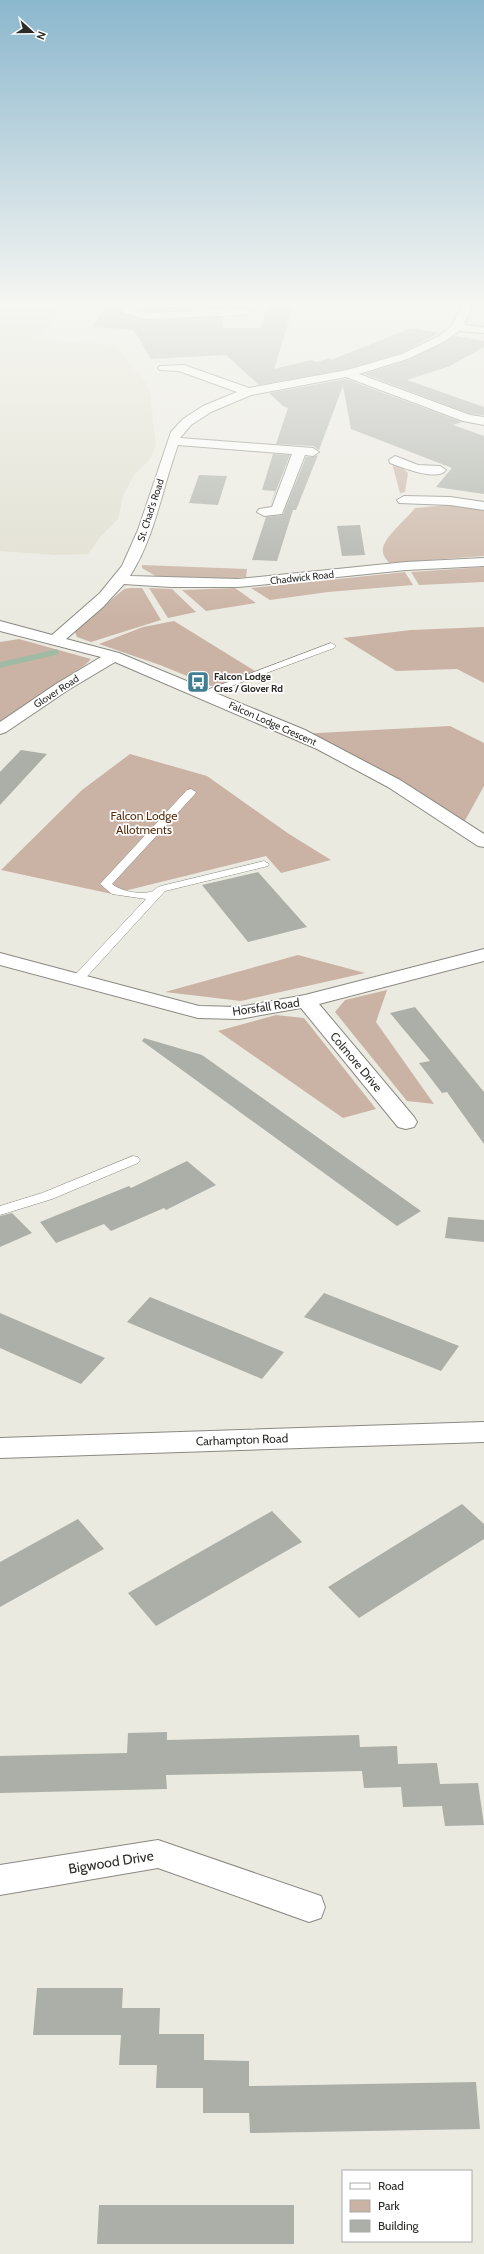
<svg xmlns="http://www.w3.org/2000/svg" width="484" height="2254" font-family="Cabin,sans-serif">
	<style>
		.built { fill: #e0decf }
		.green { fill: #cab3a4 }
		.lines { fill: none; stroke-linecap: round; stroke-linejoin: round }
		.stream { stroke: #9fbba4; stroke-width: 5.5 }
		.building { fill: #acafa7 }
		.service-casing { stroke: #8a8981; stroke-width: 1 }
		.minor-casing { stroke: #8a8981; stroke-width: 2 }
		.service { fill: #fff; fill-rule: evenodd }
		.minor { fill: #fff; fill-rule: evenodd }
		.labels { text-anchor: middle; stroke-width: 3.5; stroke-linejoin: round; paint-order: stroke }
		.far-street-label { font-size: 10px; fill: #2b2b28; stroke: #fff }
		.far-poi-label { font-size: 10px; font-weight: bold; fill: #2b2b28; stroke: #fff; text-anchor: start }
		.park-label { font-size: 12px; fill: #562d0d; stroke: #fff }
		.street-label { font-size: 12px; fill: #2b2b28; stroke: #fff }
		.near-street-label { font-size: 14px; fill: #2b2b28; stroke: #fff }
	</style>
	<rect width="100%" height="100%" fill="#ebeae1"/>
	<path class="built" d="M0,304H63L44,334L35,337L62,342L114,345L135,370L139,371L150,392L156,446L150,459L135,474L123,495L118,519L101,536L88,554L55,555L0,551Z"/>
	<path class="green" d="M392,463L403,468L408,473L405,492L400,493Z
		M448,505L484,509V556L389,563C387,560 383,556 383,552C380,540 408,518 415,508Z
		M142,565L247,569L246,577L236,578H159L142,568Z
		M484,567V582L419,585L411,572Z
		M405,572L413,585L328,592L270,600L251,588Z
		M130,588H142L161,620L91,642L77,637L75,632L77,629L124,589Z
		M149,588L172,589L196,612L168,618Z
		M235,588L256,603L206,611L182,590Z
		M174,621L255,671L214,687L160,665L99,644L143,627Z
		M484,627V683L457,669L396,671L343,638L411,630Z
		M19,639L91,659L85,665L0,721V642Z
		M450,726L484,743V786L462,826L299,734Z
		M130,754L207,776L289,834L331,860L281,873L266,856L112,894L1,870L82,790Z
		M298,955L365,973L241,1001L165,992Z
		M387,990L376,1022L434,1104L407,1101L335,1012L345,1000Z
		M276,1015L304,1018L376,1109L343,1118L218,1031Z"/>
	<g class="lines">
		<path class="stream" d="M0,665L56,652"/>
	</g>
	<path class="building" d="M106,304H125L122,310L123,314L145,320L223,317V328H261L267,305H294L274,369L311,360L316,362L331,358V360L411,328L439,333L401,353L347,369L259,385L226,355L151,359L134,330L93,327Z
		M138,304H224V308L146,311L136,308Z
		M454,336L484,341V347L450,366L407,380L484,407V415L470,414L364,374L411,359Z
		M346,379L462,422L453,425L484,436V494L436,487L452,468L351,429L343,386L319,450L313,446L276,444L288,408L283,406L269,393Z
		M273,454L290,455L270,506L275,491L262,490Z
		M318,455L296,510H293L277,561L252,560L266,517L283,515L306,457H313Z
		M199,475L227,476L218,505L189,503Z
		M360,525L365,555L342,556L337,526Z
		M21,750L47,754L0,805V772Z
		M258,872L307,927L248,942L202,885Z
		M415,1007L484,1092V1144L447,1092L442,1093L419,1063L430,1061L390,1013Z
		M144,1038L202,1055L421,1211L397,1226L142,1041Z
		M187,1161L216,1185L166,1210L164,1208L111,1231L104,1224L56,1243L40,1222L129,1186L131,1188Z
		M12,1213L32,1233L0,1247V1216Z
		M448,1217L484,1220V1242L445,1238Z
		M324,1293L459,1346L441,1371L304,1317Z
		M150,1297L284,1352L262,1379L127,1322Z
		M0,1313L105,1358L81,1384L0,1348Z
		M462,1504L484,1524V1539L359,1618L328,1587Z
		M272,1511L302,1542L156,1626L128,1593Z
		M78,1519L104,1549L0,1607V1562Z
		M167,1732V1740L359,1735L360,1747L397,1746L398,1764L437,1763L440,1784L478,1783L484,1825L445,1826L442,1806L403,1807L401,1787L364,1788L362,1771L166,1775L167,1789L0,1793V1756L127,1753L128,1733Z
		M37,1988H123L122,2008H160L159,2034H204V2060L249,2061V2086L476,2082L480,2129L250,2133L249,2113H203V2088H156L157,2065H119L121,2035H33Z
		M99,2205H294V2244H97Z"/>
	<g class="lines">
		<g class="service-casing">
			<path id="service" d="M331,643L336,646L334,648L207,695H201L199,693Z
				M191,789L196,792L195,794L112,884C121,891 139,895 150,892C154,892 156,887 161,886L264,861L269,864L268,866L165,891L81,983H73L71,980L73,977L146,899L112,894L100,884L187,790Z
				M133,1156L138,1157L140,1160L138,1163L52,1199L0,1215V1206L42,1193Z"/>
		</g>
		<g class="minor-casing">
			<path id="minor" d="M127,304H137L134,309L146,313L245,309L250,312L245,315L145,319L124,313L123,311Z
				M463,304H473L464,325L484,327V333L459,331L445,341L410,358L359,374L470,415L484,417V425L463,421L346,377L251,395L211,412L191,425L180,438L313,448L319,452L313,456L305,455L282,514L264,516L257,512L259,509L272,507L292,454L178,445C162,489 155,537 130,576L238,579L406,562L484,558V566L406,570L238,587H171L124,584L103,607L66,639L119,653L305,730L400,780L484,834V847L478,846L388,787L317,749L115,662L68,690L6,732L0,734V722L56,684L101,657L0,631V621L52,635L100,593L122,566L138,530L171,432L183,419L203,406L237,392L179,371L160,370L158,368L160,366L184,365L249,388L347,370L402,354L437,337L452,326Z
				M395,456L418,465L440,466L446,470C438,482 401,467 390,463L389,460Z
				M404,496L450,497L484,502V510L450,505L399,503L397,500Z
				M484,949V961L319,1004L414,1117L417,1122L414,1127L406,1129L398,1127L301,1008L239,1019L198,1018L0,965V953L199,1006L239,1007L305,995Z
				M484,1422V1442L0,1458V1438Z
				M158,1840L321,1896L325,1907L321,1918L309,1922L158,1868L0,1895V1865Z"/>
		</g>
		<use href="#service" class="service"/>
		<use href="#minor" class="minor"/>
	</g>
	<linearGradient id="sky" x2="0" y2="1"><stop stop-color="#8bb7cd"/><stop offset="0.49" stop-color="#f6f6f2"/><stop offset="1" stop-color="#f6f6f2" stop-opacity="0"/></linearGradient>
	<rect width="484" height="620" fill="url(#sky)"/>
	<defs>
		<g id="bus-square" transform="scale(1.15)"><rect x="-9" y="-9" width="18" height="18" rx="4" fill="#3f7e93" stroke="#fff"/><path d="M-5-6H5V4H4V6H2V4H-2V6H-4V4H-5ZM-3.5-4V0h7V-4ZM-3.5 1.2v1.5H-2V1.2ZM2 1.2v1.5H3.5V1.2Z" fill="#fff"/></g>
	</defs>
	<g fill-rule="evenodd">
		<use href="#bus-square" x="198" y="682"/>
	</g>
	<g class="labels">
		<g class="far-street-label">
			<text transform="translate(150 510) rotate(-72)" y="4">St. Chad's Road</text>
			<text transform="translate(302 577) rotate(-6)" y="4">Chadwick Road</text>
			<text transform="translate(56 691) rotate(-33)" y="4">Glover Road</text>
			<text transform="translate(273 723) rotate(24)" y="4">Falcon Lodge Crescent</text>
		</g>
		<g class="far-poi-label">
			<text x="214" y="680">Falcon Lodge<tspan x="214" dy="12">Cres / Glover Rd</tspan></text>
		</g>
		<g class="park-label">
			<text x="144" y="820">Falcon Lodge<tspan x="144" dy="14">Allotments</tspan></text>
		</g>
		<g class="street-label">
			<text transform="translate(266 1007) rotate(-8)" y="4">Horsfall Road</text>
			<text transform="translate(356 1062) rotate(50)" y="4">Colmore Drive</text>
			<text transform="translate(242 1440) rotate(-2)" y="4">Carhampton Road</text>
		</g>
		<g class="near-street-label">
			<text transform="translate(111 1862) rotate(-9)" y="5">Bigwood Drive</text>
		</g>
	</g>
	<rect x="342" y="2170" width="130" height="72" fill="#ffffff" stroke="#aaaaa9"/>
	<rect x="350" y="2183" width="20" height="6" fill="#ffffff" stroke="#aaaaa9"/>
	<text x="378" y="2190" font-size="12" fill="#2b2b28">Road</text>
	<rect x="350" y="2200" width="20" height="12" fill="#cab3a4" stroke="#aaaaa9"/>
	<text x="378" y="2210" font-size="12" fill="#2b2b28">Park</text>
	<rect x="350" y="2220" width="20" height="12" fill="#acafa7" stroke="#aaaaa9"/>
	<text x="378" y="2230" font-size="12" fill="#2b2b28">Building</text>
	<g transform="translate(32 32) rotate(111)" stroke="#ffffff" stroke-width="3" paint-order="stroke">
	<path d="M0-3L7 15L0 10L-7 15Z" fill="#2b2b28"/>
	<text y="-6" font-size="11" font-weight="bold" text-anchor="middle" fill="#2b2b28">N</text>
	</g>
</svg>
